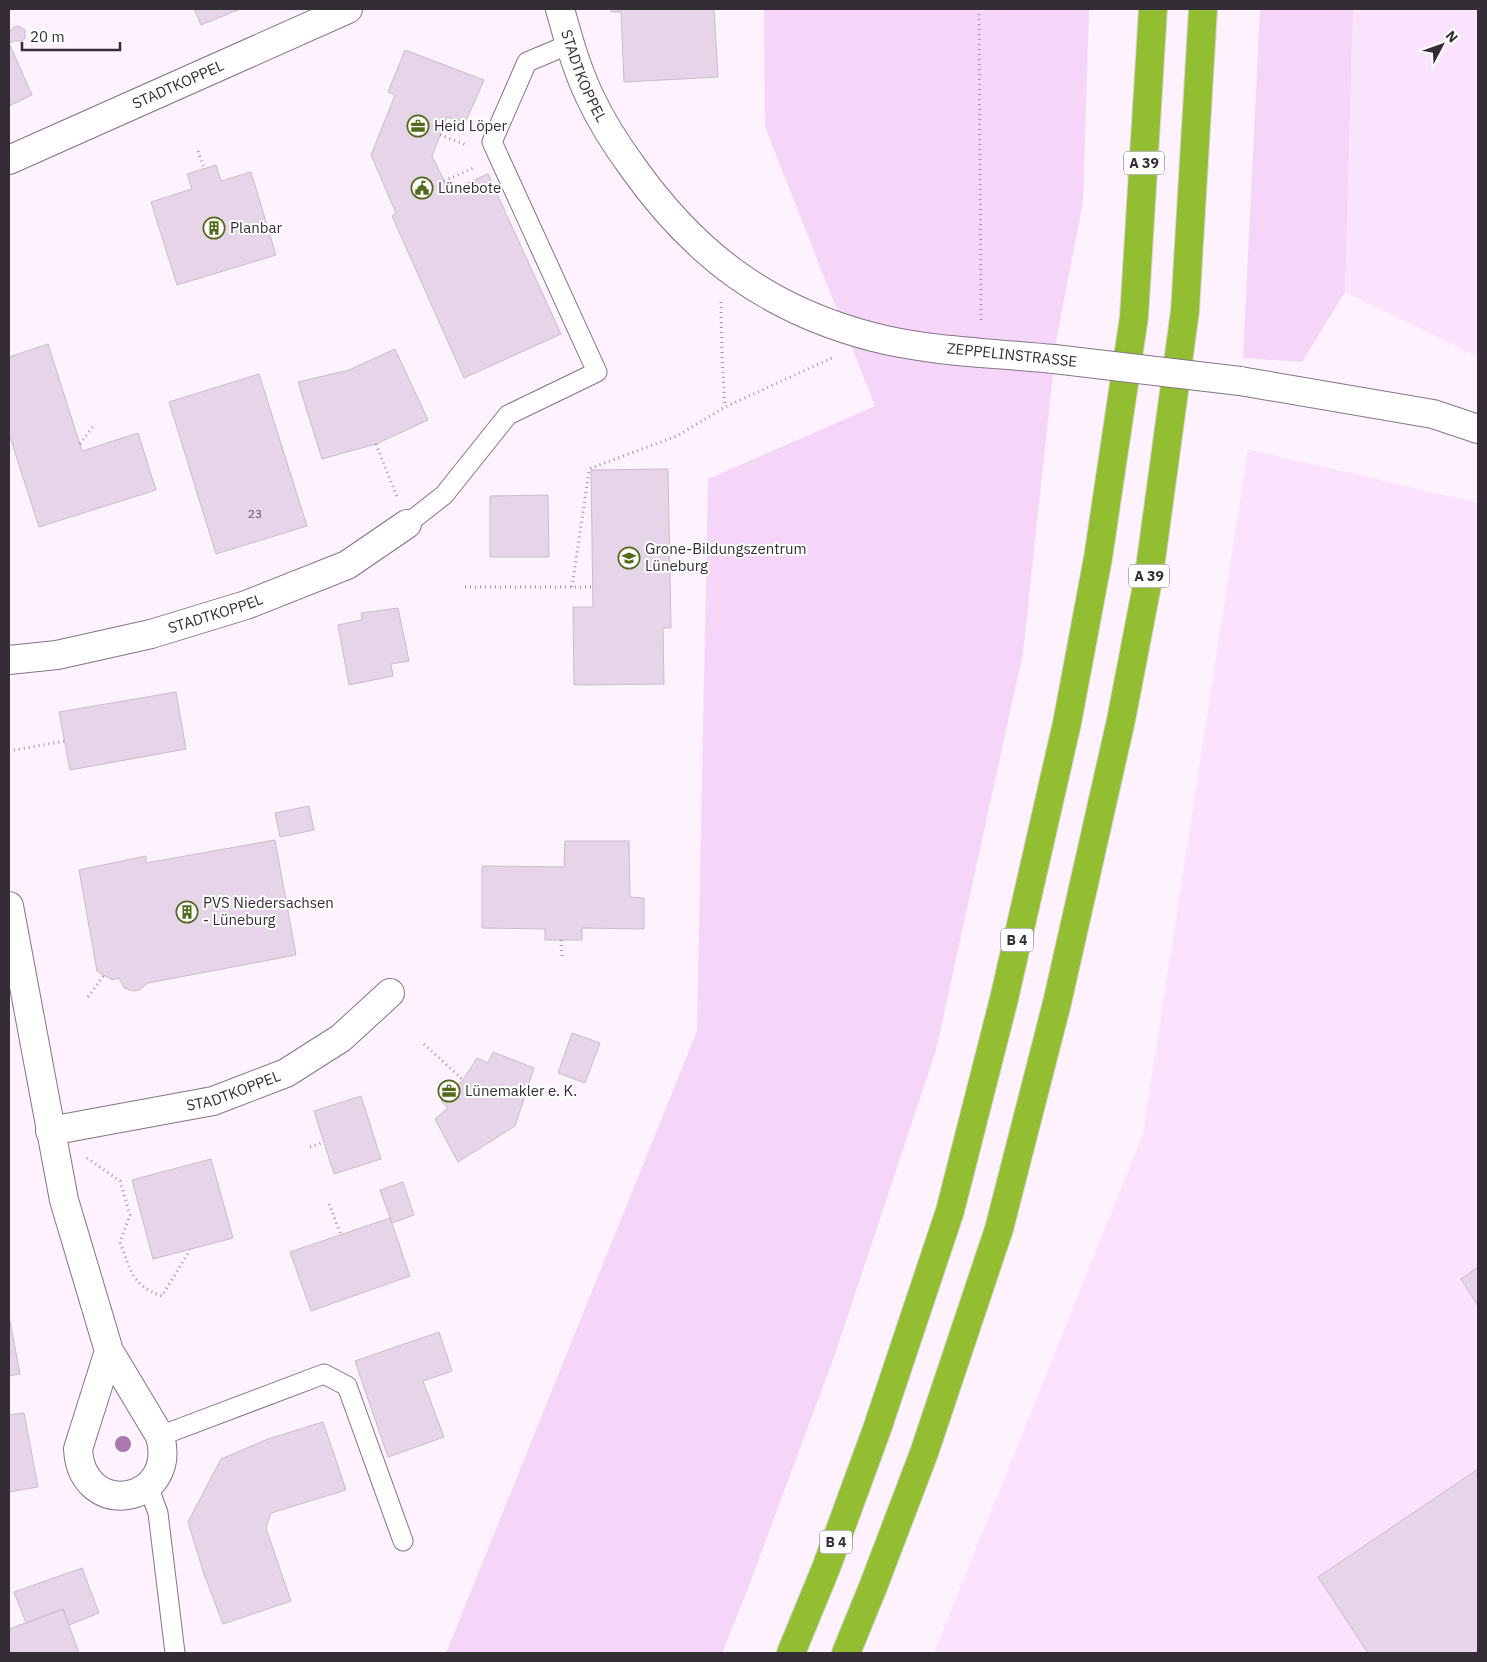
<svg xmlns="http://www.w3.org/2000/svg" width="1487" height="1662" font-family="'IBM Plex Sans',sans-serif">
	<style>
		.built { fill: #fbe3fd }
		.green { fill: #f5d6f9 }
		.building { fill: #e6d4e8; stroke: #ccbace }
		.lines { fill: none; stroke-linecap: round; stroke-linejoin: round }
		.lane-casing { stroke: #847486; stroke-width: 21 }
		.street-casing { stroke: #847486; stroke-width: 30 }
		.highway-casing { stroke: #d6d5d7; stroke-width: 30 }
		.path { stroke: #a097a1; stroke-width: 3; stroke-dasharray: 1 4; stroke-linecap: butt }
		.lane { stroke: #fff; stroke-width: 19 }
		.street { stroke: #fff; stroke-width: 28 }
		.highway { stroke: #94be32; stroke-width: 28 }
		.street-bridge-casing { stroke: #847486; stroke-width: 30; stroke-linecap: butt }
		.street-bridge { stroke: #fff; stroke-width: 28 }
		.tree { fill: #a979af }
		.labels { text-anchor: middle; stroke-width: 4; stroke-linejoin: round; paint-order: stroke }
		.number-label { font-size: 12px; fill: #605762 }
		.shield { fill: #fff; stroke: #716c72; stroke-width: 1 }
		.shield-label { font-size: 14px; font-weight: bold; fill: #342d35 }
		.street-label { font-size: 15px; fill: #342d35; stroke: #fff }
		.poi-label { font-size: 15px; fill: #342d35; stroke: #fff; text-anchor: start }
	</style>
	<rect width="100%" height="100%" fill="#fdf2fe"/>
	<path class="built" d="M1353,9H1478V357L1345,292Z
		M1248,449L1478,503V1653H934L1143,1134Z"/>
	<path class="green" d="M764,9H1089L1083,202L1057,336L1023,653L936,1050L835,1354L747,1591L722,1653H446L697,1031L708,479L875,406L765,127Z
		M1260,9H1353L1345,292L1302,362L1243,358Z"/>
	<path class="building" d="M194,9H240L201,25Z
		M611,9H714L718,77L624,82L621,12H611Z
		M18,26L25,30V38L22,41H14L9,43L32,95L9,106V33L14,27Z
		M405,50L484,80L465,123L447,117L432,156L449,191L488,174L561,334L464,378L392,216L396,213L371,155L395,95L388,92Z
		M216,165L221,181L251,172L276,255L177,285L151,202L192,189L187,174Z
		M48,344L82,451L138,433L156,490L39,527L9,434V357Z
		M395,349L428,420L376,444L322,459L298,382L349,370Z
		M259,374L307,526L216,554L169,402Z
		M668,469L671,628H663L664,684L574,685L573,607H593L591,470Z
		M548,495L549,557H490V496Z
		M398,608L409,661L391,664L393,676L349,685L338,625L362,620L361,613Z
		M176,692L186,749L70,770L59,712Z
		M309,806L314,830L280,837L275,813Z
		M275,840L296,955L148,983L139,990L133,991L124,988L119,978L112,980L97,971L79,870L146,856V863Z
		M565,841H629L630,897L644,898V929L582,928V940H545V929L482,928V866L564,867Z
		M572,1033L600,1043L585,1083L558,1073Z
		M493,1052L534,1068L515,1126L458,1162L435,1119L448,1108L441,1101L463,1080L477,1058L488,1063Z
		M361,1096L381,1159L334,1174L314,1111Z
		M211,1159L233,1238L153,1259L132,1180Z
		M403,1182L414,1215L392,1223L380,1190Z
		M390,1218L410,1276L311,1311L290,1252Z
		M1478,1267V1306L1461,1279Z
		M9,1316L20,1374L9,1376Z
		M439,1332L452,1371L423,1381L444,1437L388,1457L355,1361Z
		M24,1413L38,1487L9,1492V1415Z
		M323,1422L346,1490L271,1513L266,1528L291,1601L223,1624L204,1574L188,1522L221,1459L268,1439Z
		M1478,1469V1653H1368L1318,1577Z
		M82,1568L99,1613L69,1625L63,1609L26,1623L14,1592Z
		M63,1609L79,1653H9V1629Z"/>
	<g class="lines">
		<g class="lane-casing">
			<path id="lane" d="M407,524L444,495L508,415L597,372L492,142L527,62L570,44
				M160,1436L324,1374L347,1386L403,1541
				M148,1486L158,1513L175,1653"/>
		</g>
		<g class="street-casing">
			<g id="street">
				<path id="s1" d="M560,9C568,38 576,67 589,95C601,121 617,146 634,169C696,256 769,310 873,337C931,352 995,353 1054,359"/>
				<path id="s2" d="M9,160L348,9"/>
				<path d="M1240,381L1433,414L1478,429"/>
				<path id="s3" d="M9,660L57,655L151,634L246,605L347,565L407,524"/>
				<path d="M9,906L64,1200L109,1351L160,1436C179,1504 82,1521 78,1449L109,1351"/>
				<path id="s4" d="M50,1131L213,1101L286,1073L341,1038L390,993"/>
			</g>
		</g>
		<g class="highway-casing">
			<path id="highway" d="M791,1653L826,1568L877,1429L950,1211L1004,999L1067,723L1098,558L1134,317L1153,9
				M846,1653L873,1587L924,1453L999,1229L1057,1003L1121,720L1149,575L1185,311L1203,9"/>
		</g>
		<path class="path" d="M979,9L981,324
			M440,135L467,145
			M198,151L204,168
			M444,181L476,167
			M721,302L722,356L725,407
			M80,444L94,425
			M376,444L397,497
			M465,587H593
			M572,587L589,471L591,468L677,436L725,407L832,358
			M9,751L65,741
			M561,940L562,957
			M88,997L104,975
			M424,1044L463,1080
			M310,1147L324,1142
			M87,1158L120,1181L130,1215L120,1242C130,1269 132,1286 162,1296L190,1250
			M329,1204L341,1235"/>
		<use href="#lane" class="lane"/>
		<use href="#street" class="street"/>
		<use href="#highway" class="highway"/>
		<g class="street-bridge-casing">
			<path id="street-bridge" d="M1054,359L1240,381"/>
		</g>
		<use href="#street-bridge" class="street-bridge"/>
	</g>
	<circle class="tree" cx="123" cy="1444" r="8"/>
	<defs>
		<g id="office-ring" transform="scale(1.125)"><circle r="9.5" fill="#fff" stroke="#526a1b" stroke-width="1.5"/><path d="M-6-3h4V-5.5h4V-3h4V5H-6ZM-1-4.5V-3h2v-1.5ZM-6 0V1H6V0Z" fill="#526a1b"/></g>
		<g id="civic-ring" transform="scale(1.125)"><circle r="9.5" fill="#fff" stroke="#526a1b" stroke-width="1.5"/><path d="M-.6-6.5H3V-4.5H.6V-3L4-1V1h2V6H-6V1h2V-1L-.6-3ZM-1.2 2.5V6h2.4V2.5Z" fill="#526a1b"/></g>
		<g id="building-ring" transform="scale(1.125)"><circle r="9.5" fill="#fff" stroke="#526a1b" stroke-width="1.5"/><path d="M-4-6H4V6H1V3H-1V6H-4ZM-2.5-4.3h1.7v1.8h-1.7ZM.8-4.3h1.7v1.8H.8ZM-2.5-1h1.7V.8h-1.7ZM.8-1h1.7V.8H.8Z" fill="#526a1b"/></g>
		<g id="school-ring" transform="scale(1.125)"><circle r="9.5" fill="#fff" stroke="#526a1b" stroke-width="1.5"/><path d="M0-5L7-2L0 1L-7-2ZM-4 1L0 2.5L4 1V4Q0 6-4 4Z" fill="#526a1b"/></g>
	</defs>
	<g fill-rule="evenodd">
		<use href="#office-ring" x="418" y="126"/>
		<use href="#civic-ring" x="422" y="188"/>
		<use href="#building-ring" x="214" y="228"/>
		<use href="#school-ring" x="629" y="558"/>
		<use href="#building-ring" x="187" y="912"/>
		<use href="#office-ring" x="449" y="1091"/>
	</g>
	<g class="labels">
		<g class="number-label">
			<text x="255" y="518">23</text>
		</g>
		<g class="shield">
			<rect x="1124" y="151.5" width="40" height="23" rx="4"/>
			<rect x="1129" y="564.5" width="40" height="23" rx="4"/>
			<rect x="1001" y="928.5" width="32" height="23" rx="4"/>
			<rect x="820" y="1530.5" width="32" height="23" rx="4"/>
		</g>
		<g class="shield-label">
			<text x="1144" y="168">A 39</text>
			<text x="1149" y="581">A 39</text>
			<text x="1017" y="945">B 4</text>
			<text x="836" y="1547">B 4</text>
		</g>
		<g class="street-label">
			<text dy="5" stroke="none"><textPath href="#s1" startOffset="71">STADTKOPPEL</textPath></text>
			<text dy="5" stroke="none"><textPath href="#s2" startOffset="185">STADTKOPPEL</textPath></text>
			<text transform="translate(1012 355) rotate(6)" y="5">ZEPPELINSTRASSE</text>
			<text dy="5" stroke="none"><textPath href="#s3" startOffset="212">STADTKOPPEL</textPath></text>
			<text dy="5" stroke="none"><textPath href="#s4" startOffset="188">STADTKOPPEL</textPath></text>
		</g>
		<g class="poi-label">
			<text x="434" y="131">Heid Löper</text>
			<text x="438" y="193">Lünebote</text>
			<text x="230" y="233">Planbar</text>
			<text x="645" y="554">Grone-Bildungszentrum<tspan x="645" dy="17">Lüneburg</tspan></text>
			<text x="203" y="908">PVS Niedersachsen<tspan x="203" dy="17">- Lüneburg</tspan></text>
			<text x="465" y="1096">Lünemakler e. K.</text>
		</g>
	</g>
	<rect width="1487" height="1662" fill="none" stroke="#342d35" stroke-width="20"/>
	<g transform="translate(1442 45) rotate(49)" stroke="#ffffff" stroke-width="4" paint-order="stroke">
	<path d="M0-4L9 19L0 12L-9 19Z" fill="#342d35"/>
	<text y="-8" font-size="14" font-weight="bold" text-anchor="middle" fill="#342d35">N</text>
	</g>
	<path d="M22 42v8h98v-8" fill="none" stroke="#342d35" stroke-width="2.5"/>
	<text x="30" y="42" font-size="15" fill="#342d35" stroke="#ffffff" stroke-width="4" paint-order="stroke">20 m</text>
</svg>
